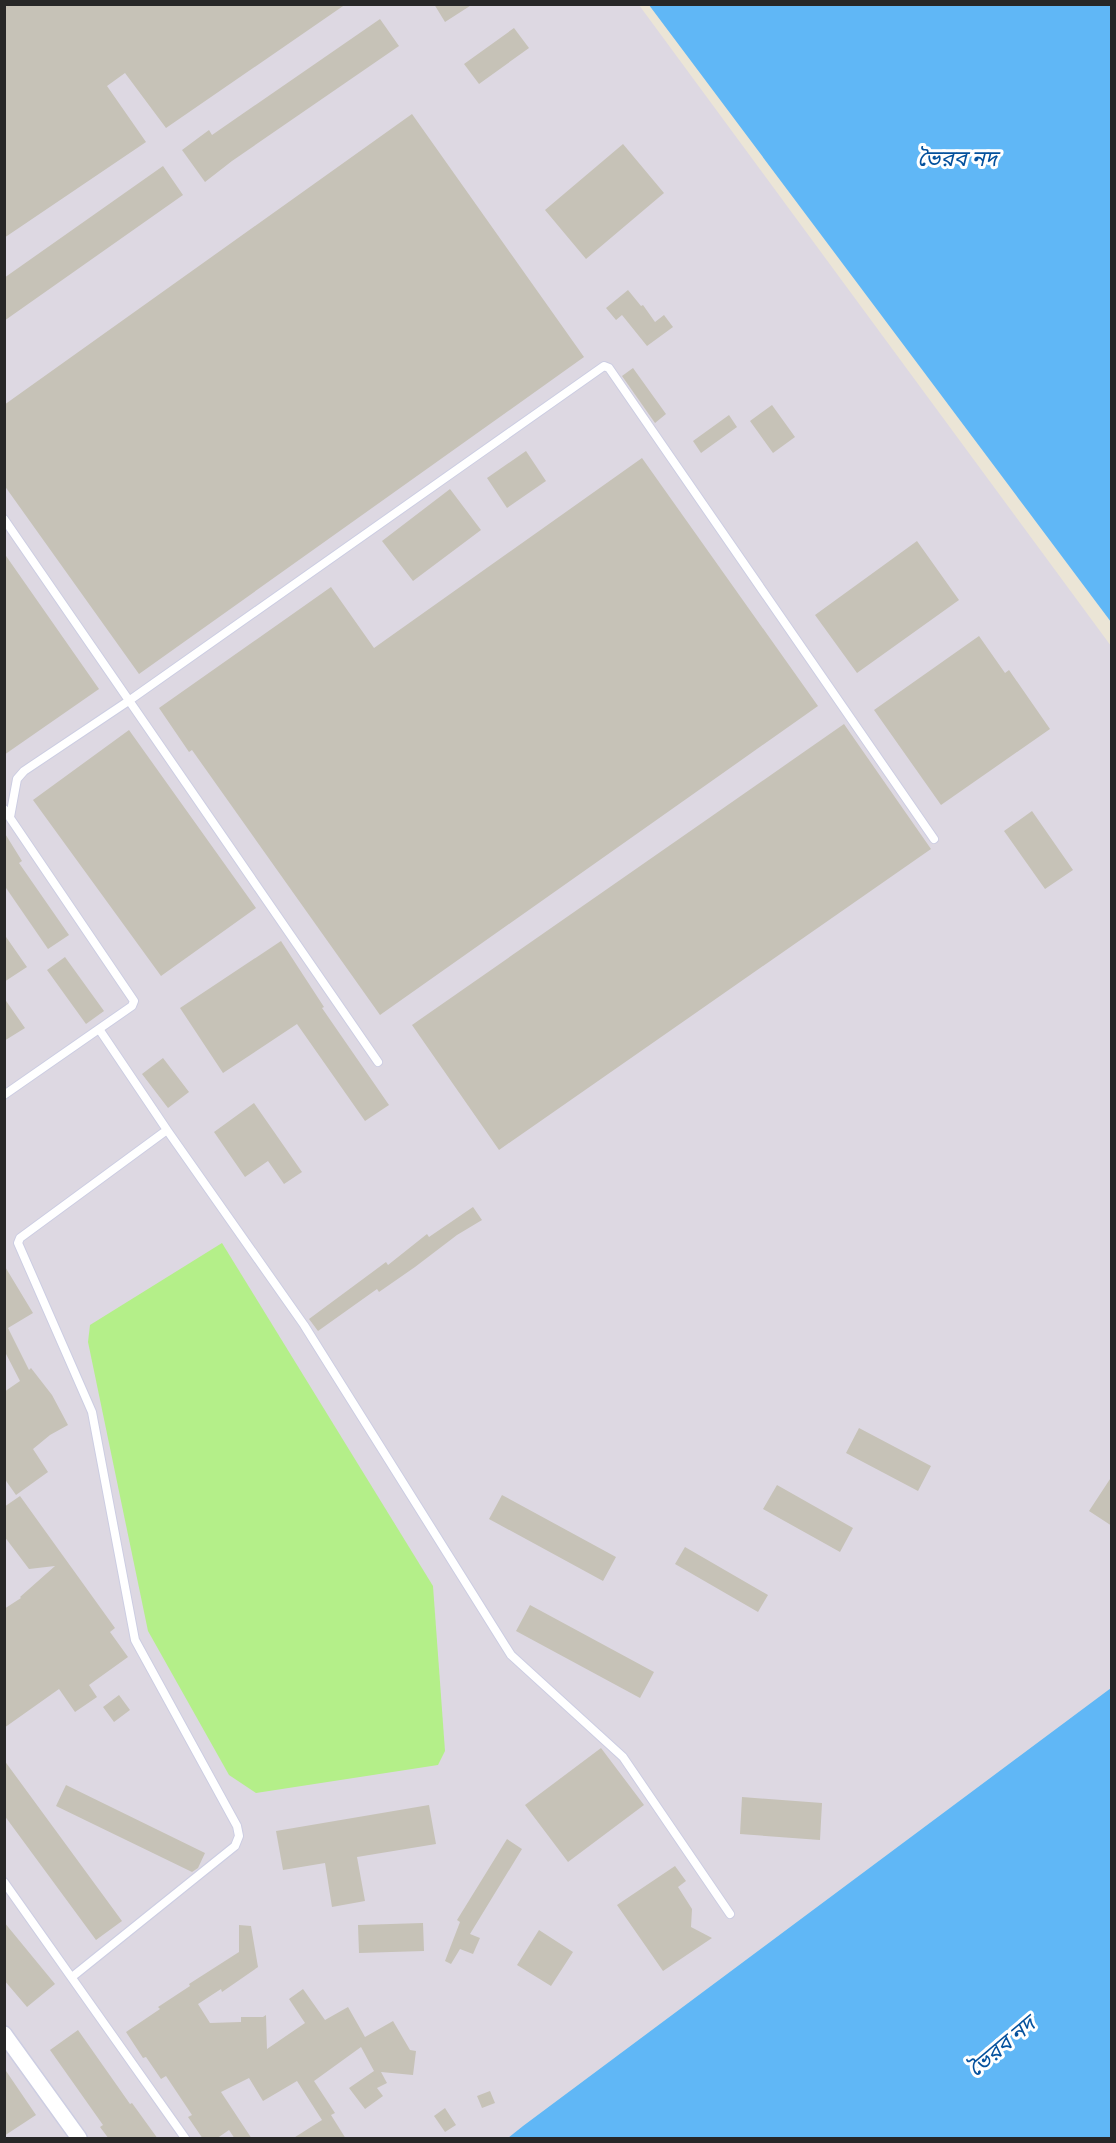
<svg xmlns="http://www.w3.org/2000/svg" width="1116" height="2143" font-family="Karla,'Noto Sans Bengali',sans-serif">
	<style>
		.industrial { fill: #ddd8e2 }
		.pitch { fill: #b4ef89 }
		.water { fill: #60b7f6 }
		.building { fill: #c6c2b7 }
		.lines { fill: none; stroke-linecap: round; stroke-linejoin: round }
		.service-casing { stroke: #cccde2; stroke-width: 10 }
		.minor-casing { stroke: #cccde2; stroke-width: 18 }
		.service { stroke: #fff; stroke-width: 8 }
		.minor { stroke: #fff; stroke-width: 15 }
		.labels { text-anchor: middle; stroke-width: 6; stroke-linejoin: round; paint-order: stroke }
		.water-label { font-size: 22px; font-style: italic; fill: #04519d; stroke: #fff }
	</style>
	<rect width="100%" height="100%" fill="#ebe5d6"/>
	<path class="industrial" d="M5,5H639L1111,646V1688L523,2126L509,2138H5Z"/>
	<path class="pitch" d="M222,1243L433,1586L445,1751L438,1765L256,1793L229,1775L148,1631L88,1342L90,1325Z"/>
	<path class="water" d="M649,5H1111V622Z
		M1111,1688V2138H508L523,2126Z"/>
	<path class="building" d="M4,4H346L166,128L125,73L107,86L146,142L4,238Z
		M434,4H473L445,22Z
		M380,19L399,46L232,161L205,182L182,150L209,130L212,135Z
		M514,28L529,48L479,84L464,64Z
		M412,114L584,357L139,674L4,485V405Z
		M623,144L664,193L586,259L545,210Z
		M163,166L183,195L4,321V278Z
		M628,290L641,306L643,305L655,322L664,315L673,327L647,346L622,315L616,320L606,308Z
		M633,368L666,414L655,423L622,376Z
		M772,405L795,437L773,453L750,421Z
		M729,415L737,427L701,453L693,441Z
		M526,451L546,481L507,508L487,478Z
		M642,458L818,706L380,1015L192,750L189,752L159,708L331,587L374,648Z
		M450,489L481,530L413,581L382,541Z
		M917,541L959,600L857,673L815,615Z
		M4,553L99,689L4,755Z
		M979,636L1005,673L1009,670L1050,729L941,805L874,710Z
		M844,724L931,849L499,1150L412,1025Z
		M129,730L256,908L161,976L33,800Z
		M1032,811L1073,870L1045,889L1004,831Z
		M4,832L22,861L19,863L69,935L48,949L4,885Z
		M4,934L27,967L4,982Z
		M281,941L324,1007L322,1008L389,1105L365,1121L297,1024L223,1073L180,1008Z
		M65,957L104,1011L86,1024L47,970Z
		M4,998L25,1028L4,1041Z
		M163,1058L189,1092L168,1108L142,1074Z
		M254,1103L302,1172L284,1184L268,1161L245,1177L214,1132Z
		M473,1207L482,1220L457,1235L415,1267L379,1292L377,1289L318,1331L309,1319L386,1262L388,1265L427,1234L429,1237Z
		M4,1265L33,1313L8,1328L29,1370L31,1368L52,1395L68,1425L50,1435L33,1449L48,1472L16,1495L4,1478V1392L20,1381L4,1350Z
		M859,1428L931,1466L918,1491L846,1453Z
		M1112,1476V1526L1089,1511Z
		M777,1485L853,1528L840,1552L763,1509Z
		M502,1495L616,1557L603,1581L489,1519Z
		M20,1496L115,1628L110,1632L128,1657L89,1685L97,1697L75,1712L59,1689L4,1728V1609L21,1598L20,1597L55,1566L29,1569L4,1536V1507Z
		M685,1547L768,1595L758,1612L675,1564Z
		M530,1605L654,1672L640,1698L516,1631Z
		M119,1695L130,1710L114,1722L103,1707Z
		M601,1748L644,1805L568,1862L525,1805Z
		M4,1760L122,1921L96,1940L4,1815Z
		M66,1785L205,1853L198,1868L192,1872L56,1806Z
		M742,1797L822,1803L820,1840L740,1834Z
		M429,1805L436,1844L357,1857L365,1901L332,1907L325,1863L283,1870L276,1831Z
		M507,1839L522,1849L470,1934L480,1938L473,1954L460,1949L451,1964L445,1961L460,1922L457,1920Z
		M675,1866L686,1881L678,1887L692,1909L691,1927L712,1938L663,1971L617,1905Z
		M4,1922L55,1984L27,2007L4,1980Z
		M423,1923L424,1951L359,1953L358,1925Z
		M239,1925L251,1926L258,1967L222,1992L221,1989L198,2004L210,2023L241,2022V2017H263L266,2015L267,2049L305,2023L289,1999L303,1989L325,2020L348,2007L365,2037L393,2021L410,2050L416,2051L413,2075L381,2072L387,2083L377,2088L383,2096L365,2109L349,2088L374,2071L361,2047L314,2081L335,2113L331,2115L346,2139H292L322,2120L297,2081L263,2101L249,2078L221,2092L252,2139H235L229,2130L216,2139H203L188,2117L192,2115L166,2076L161,2079L146,2057L143,2058L126,2032L160,2009L158,2007L190,1986L189,1984L239,1952Z
		M539,1930L573,1952L551,1986L517,1965Z
		M78,2030L130,2104L132,2103L158,2139H109L100,2127L103,2125L50,2050Z
		M4,2068L36,2115L4,2136Z
		M490,2091L495,2103L482,2108L477,2096Z
		M445,2108L456,2125L445,2132L434,2116Z"/>
	<g class="lines">
		<g class="service-casing">
			<path id="service" d="M4,519L378,1062
				M4,809L134,1001L132,1006L4,1095
				M10,817L17,779L24,771L130,700L604,366L609,368L934,839
				M167,1130L304,1325L511,1655L623,1757L730,1914
				M4,1882L185,2138
				M72,1977L235,1846L239,1836L237,1826L135,1640L92,1412L18,1243L20,1238L167,1130L99,1029"/>
		</g>
		<g class="minor-casing">
			<path id="minor" d="M4,2034L79,2138"/>
		</g>
		<use href="#service" class="service"/>
		<use href="#minor" class="minor"/>
	</g>
	<g class="labels">
		<g class="water-label">
			<text x="957" y="166">ভৈরব নদ</text>
			<text transform="translate(1001 2046) rotate(-40)" y="8">ভৈরব নদ</text>
		</g>
	</g>
	<rect width="1116" height="2143" fill="none" stroke="#272727" stroke-width="12"/>
</svg>
